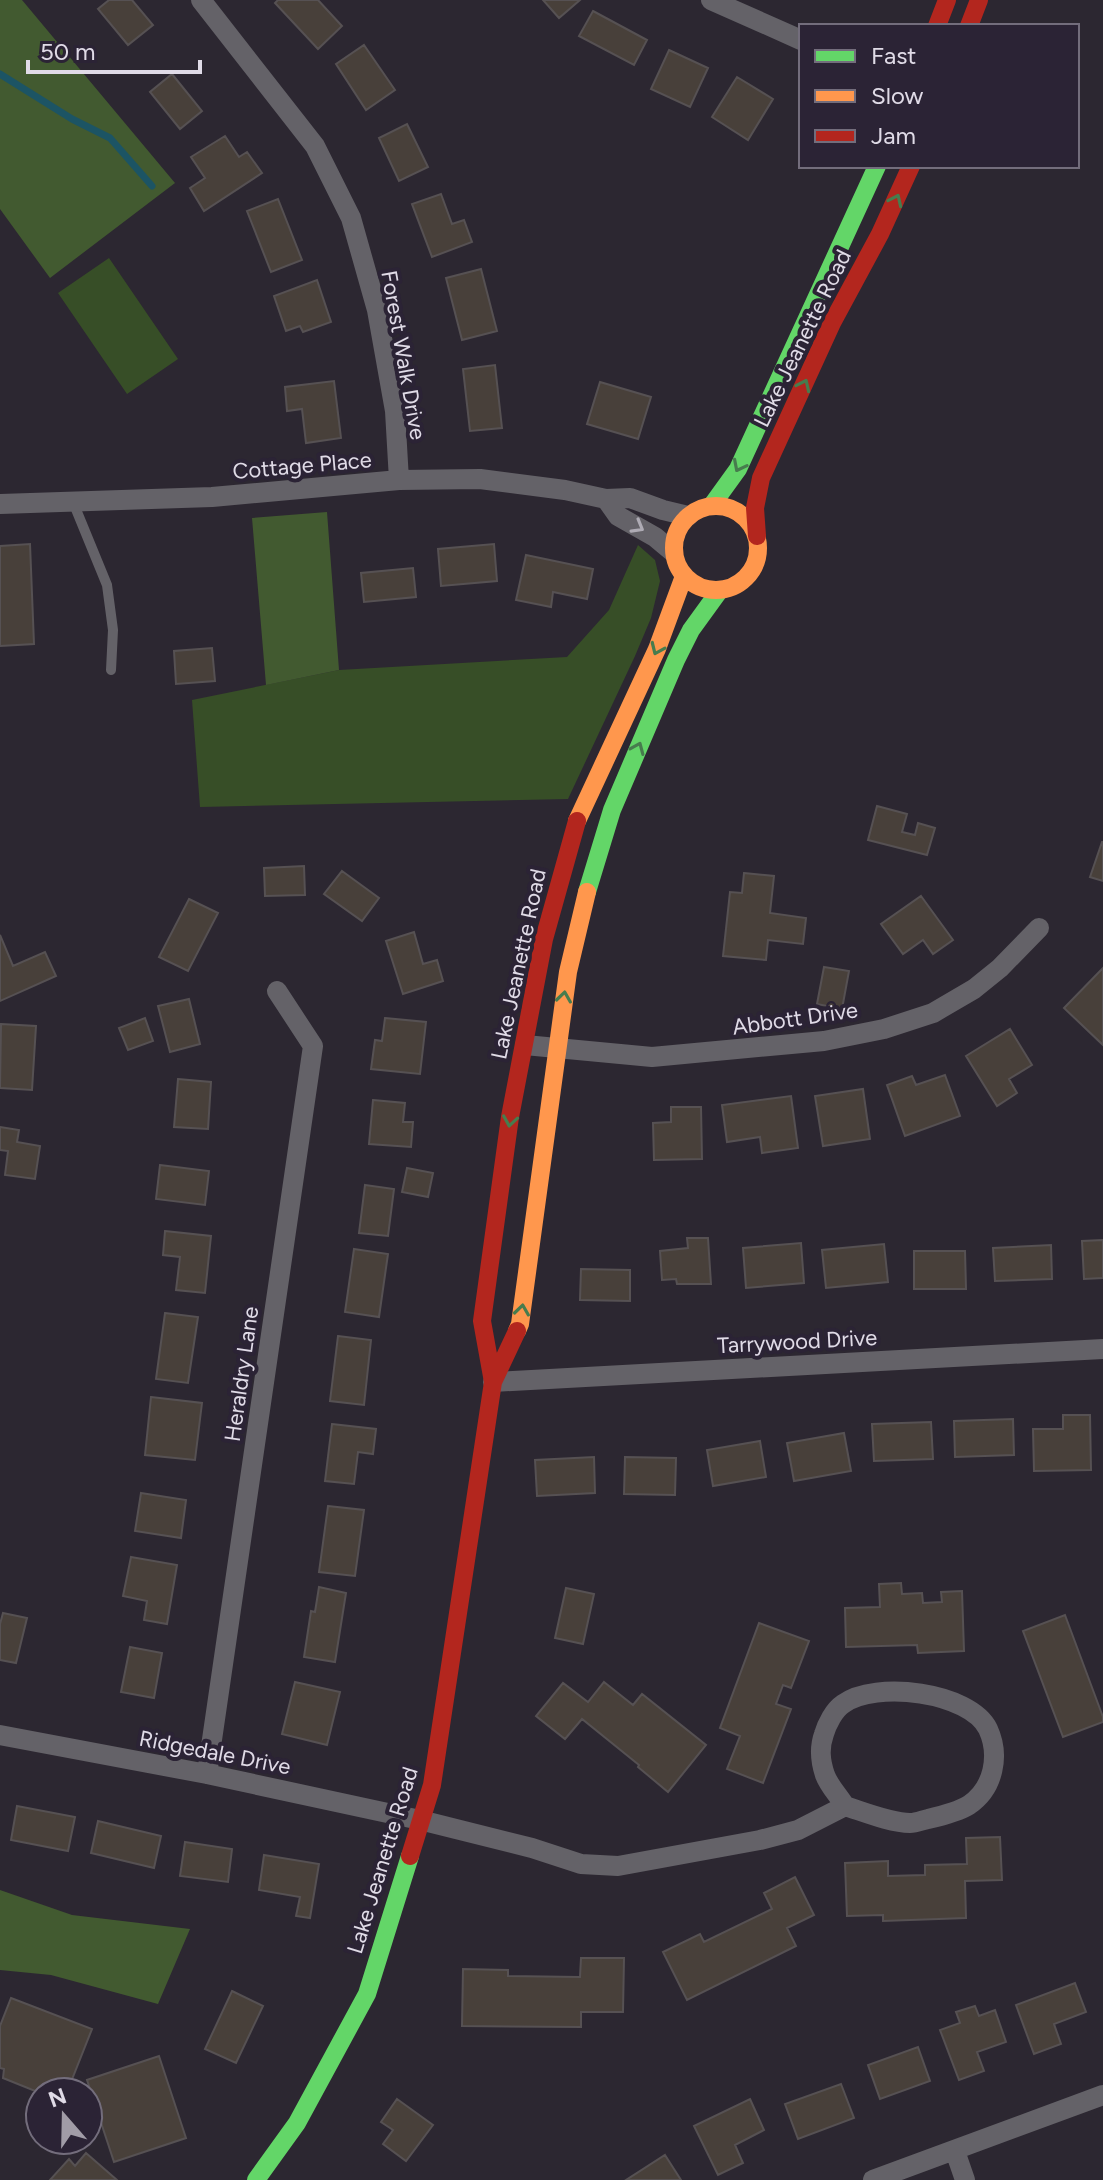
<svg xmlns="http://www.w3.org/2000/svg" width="1103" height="2180" font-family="Figtree,sans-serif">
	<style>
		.green { fill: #374e27 }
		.forest { fill: #425a30 }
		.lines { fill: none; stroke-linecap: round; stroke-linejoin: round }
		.stream { stroke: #1c5464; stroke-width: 7 }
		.building { fill: #48403a; stroke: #565153; stroke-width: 2 }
		.lane { stroke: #646268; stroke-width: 10 }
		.street { stroke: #646268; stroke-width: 20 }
		.fast { stroke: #63d668; stroke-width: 18 }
		.slow { stroke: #ff974d; stroke-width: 18 }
		.jam { stroke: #b3261e; stroke-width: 18 }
		.oneway { stroke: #477c4e }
		.oneway2 { stroke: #aeabb4 }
		.labels { text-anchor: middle; stroke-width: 8; stroke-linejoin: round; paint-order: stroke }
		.street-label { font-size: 22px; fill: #e0dbe7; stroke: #2b2335 }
	</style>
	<rect width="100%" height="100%" fill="#2c2731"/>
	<path class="green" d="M109,258L178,359L127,394L58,293Z
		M638,545L655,560L660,581L651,618L635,656L568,799L200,807L192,700L339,670L567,657L609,610Z"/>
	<path class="forest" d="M0,0H22L175,183L50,278L0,209Z
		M327,512L339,670L266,685L252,518Z
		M0,1890L72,1915L190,1929L158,2004L51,1975L0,1970Z"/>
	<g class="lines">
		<path class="stream" d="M0,74L72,119L110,138L152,186"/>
	</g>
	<path class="building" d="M109,0H132L153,25L128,45L98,9Z
		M278,0H318L342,26L318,49L275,3Z
		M543,0H580L559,18Z
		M593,11L647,40L634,65L579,36Z
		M364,45L395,90L366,110L336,64Z
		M669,50L708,68L690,107L651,89Z
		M172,74L202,111L180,129L150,92Z
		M737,77L773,99L748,140L712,117Z
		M407,124L428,167L399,181L379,138Z
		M225,136L239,157L247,152L262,173L204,211L190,188L205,178L191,157Z
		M441,194L452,224L464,220L472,242L432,257L412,204Z
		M278,199L302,260L271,272L247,211Z
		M481,269L497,331L462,340L446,278Z
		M317,280L331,322L303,332L300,326L286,331L274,296Z
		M495,365L502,428L470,431L463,369Z
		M334,381L341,438L306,443L302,409L287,411L285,387Z
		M600,382L651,397L638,439L587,424Z
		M30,544L34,644L0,646V546Z
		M494,544L497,581L441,586L438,549Z
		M526,555L593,569L587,599L553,592L551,607L516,600Z
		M413,568L416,597L364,602L361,573Z
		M212,648L215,681L176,684L174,651Z
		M877,806L907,814L902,832L915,835L918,823L935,828L927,855L868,840Z
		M1102,842H1103V881L1090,877Z
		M304,866L305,895L265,896L264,868Z
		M342,871L379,898L362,921L324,894Z
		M744,873L774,876L770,913L806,918L803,944L768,940L766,960L723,956L730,892L742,893Z
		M921,896L953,940L933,954L923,940L903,954L881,924Z
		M189,899L218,913L188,971L159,957Z
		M414,932L423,964L437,960L443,981L403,994L386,941Z
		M0,935L13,966L45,952L56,976L0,1001Z
		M824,967L849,971L842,1009L817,1004Z
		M1103,968V1045L1064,1008Z
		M189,999L200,1044L170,1052L158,1006Z
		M145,1018L153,1041L128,1050L119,1028Z
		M385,1018L426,1022L420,1074L371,1069L375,1040L382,1041Z
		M1,1024L36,1026L32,1090L0,1088Z
		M1010,1029L1032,1065L1009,1079L1017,1093L997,1106L966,1056Z
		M945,1075L960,1116L905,1136L887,1085L912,1076L916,1085Z
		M178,1079L211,1082L208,1129L174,1127Z
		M863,1089L870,1139L823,1146L815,1096Z
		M791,1096L798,1148L762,1153L760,1137L727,1142L722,1105Z
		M373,1100L405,1103L403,1122H413L411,1147L369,1144Z
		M671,1107H701L702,1159L654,1160L653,1123L671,1122Z
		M0,1127L19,1130L17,1142L40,1146L35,1179L5,1175L8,1151L0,1150Z
		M160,1165L209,1171L205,1205L156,1199Z
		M407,1168L433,1173L428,1197L402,1192Z
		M365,1185L394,1189L388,1236L359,1233Z
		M165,1231L211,1236L205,1293L176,1290L180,1257L163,1255Z
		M687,1238H708L711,1284H677L676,1279L662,1280L660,1251L688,1248Z
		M1103,1240V1278L1084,1279L1082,1241Z
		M801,1243L804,1283L746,1288L743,1248Z
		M884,1244L888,1282L826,1288L822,1250Z
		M1051,1245L1052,1279L995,1281L993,1248Z
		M354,1249L388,1254L379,1317L345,1312Z
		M914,1251H965L966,1289H914Z
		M581,1269L630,1270V1301L580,1300Z
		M165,1313L198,1317L188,1383L156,1379Z
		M338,1336L371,1340L364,1405L330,1401Z
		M151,1397L202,1403L195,1460L145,1455Z
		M1063,1415H1090L1091,1470L1034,1471L1033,1429H1063Z
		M1013,1419L1014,1455L955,1457L954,1421Z
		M931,1422L933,1459L874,1461L872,1424Z
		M332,1424L376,1429L373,1454L358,1452L354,1484L325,1481Z
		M844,1433L851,1471L794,1481L787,1443Z
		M760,1441L766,1477L713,1486L707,1450Z
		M594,1457L595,1493L537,1496L535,1460Z
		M625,1457L676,1458L675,1495L624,1494Z
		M141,1493L186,1500L181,1538L135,1531Z
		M328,1506L364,1510L355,1576L319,1572Z
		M131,1557L177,1565L167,1624L144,1620L147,1601L123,1596Z
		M901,1583L902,1594L922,1593L923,1603L942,1602L941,1592L962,1591L964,1651L918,1653L917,1645L846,1647L845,1608L880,1607L879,1584Z
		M319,1587L346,1593L335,1662L304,1657L311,1611L315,1612Z
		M566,1588L594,1594L583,1644L555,1638Z
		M3,1613L27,1618L16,1663L0,1660V1624Z
		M1065,1615L1103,1717V1722L1063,1737L1023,1631Z
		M759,1623L809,1641L791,1688L783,1685L776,1704L791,1709L763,1783L727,1769L740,1736L720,1728Z
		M130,1647L162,1653L154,1698L121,1692Z
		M295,1682L340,1692L327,1745L282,1734Z
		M604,1682L633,1705L642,1694L706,1745L668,1792L638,1767L639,1765L582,1719L565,1739L536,1716L563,1683L588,1702Z
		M17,1806L75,1817L68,1851L11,1840Z
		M98,1821L161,1836L154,1868L91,1853Z
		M1000,1837L1002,1880L965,1881L966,1918L883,1921V1915L847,1916L845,1863L888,1861V1876L925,1875V1865L967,1864L966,1838Z
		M185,1842L232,1849L228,1882L180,1876Z
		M264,1855L319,1864L310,1918L296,1916L300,1897L259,1890Z
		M795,1877L814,1915L787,1928L796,1946L687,2000L663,1952L700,1934L704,1942L772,1909L764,1893Z
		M581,1958H624L623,2012H581V2027L462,2026L463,1969L508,1970V1976L580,1977Z
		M1075,1983L1086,2012L1054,2024L1061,2044L1034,2054L1016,2005Z
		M232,1991L263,2006L236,2063L205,2049Z
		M11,1998L92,2029L67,2092H59L48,2088L46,2092L40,2093L3,2078L4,2069L0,2068V2026Z
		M975,2006L979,2016L995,2010L1006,2042L977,2052L984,2071L959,2080L940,2030L960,2023L956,2012Z
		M918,2047L930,2081L880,2099L868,2065Z
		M159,2056L186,2138L114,2162L87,2080Z
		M841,2084L854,2118L798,2139L785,2104Z
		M397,2099L433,2125L406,2161L383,2144L393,2130L381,2122Z
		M750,2099L764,2130L735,2145L743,2163L718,2175L694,2126Z
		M86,2153L117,2180H50L69,2159L75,2166Z
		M665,2155L681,2180H626Z"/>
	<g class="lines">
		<path class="lane" d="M73,502L107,585L113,630L111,670"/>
		<path class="street" d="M201,0L315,146L351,218L377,310L395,411L399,480
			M711,0L801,40
			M606,499L618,516L655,537L673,552
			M0,504L212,497L399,480L480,479L565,490L606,499L630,498L663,510L688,516
			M525,1045L652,1057L824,1041L884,1029L933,1013L974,989L1000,968L1039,928
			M493,1382L1103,1349
			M0,1735L207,1774L420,1820L532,1848L581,1864L618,1866L760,1840L798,1830L845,1806C839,1796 829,1786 825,1775C820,1760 819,1748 824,1734C827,1724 834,1710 843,1704C875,1680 970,1692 988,1729C1000,1755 994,1788 969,1805C958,1812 941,1816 928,1819C923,1820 916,1823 910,1823C891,1823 864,1812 845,1806
			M207,1774L313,1046L277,991
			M955,2151L965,2180
			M873,2180L1103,2095"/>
		<path class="fast" d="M712,505L738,469L877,166
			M587,892L612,810L676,660L691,630L720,590
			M256,2180L297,2123L367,1994L410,1856"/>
		<path class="slow" d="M674 548a42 42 0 1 1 84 0a42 42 0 1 1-84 0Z
			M577,821L657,649L684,576
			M517,1331L520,1324L568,972L587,892"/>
		<path class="jam" d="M937,26L947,0
			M969,26L979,0
			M757,536L755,508L761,478L832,323L880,234L911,166
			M493,1382L482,1321L510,1117L544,939L577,821
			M410,1856L432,1785L493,1382L517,1331"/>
	</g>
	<defs><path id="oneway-chevron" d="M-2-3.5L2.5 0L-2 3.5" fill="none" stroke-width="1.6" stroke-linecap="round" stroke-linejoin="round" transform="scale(2)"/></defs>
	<g class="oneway">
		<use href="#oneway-chevron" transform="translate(896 200) rotate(-65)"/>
		<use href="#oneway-chevron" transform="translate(804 385) rotate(-65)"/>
		<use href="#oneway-chevron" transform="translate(739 466) rotate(117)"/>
		<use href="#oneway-chevron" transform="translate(657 649) rotate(114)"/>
		<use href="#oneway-chevron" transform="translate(638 748) rotate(-67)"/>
		<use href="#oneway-chevron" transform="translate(564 997) rotate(-82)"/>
		<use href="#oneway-chevron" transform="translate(510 1121) rotate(99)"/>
		<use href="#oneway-chevron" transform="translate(522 1310) rotate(-82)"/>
	</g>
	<use class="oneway2" href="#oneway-chevron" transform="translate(638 527) rotate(30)"/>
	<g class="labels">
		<g class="street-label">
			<text transform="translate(802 338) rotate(-64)" y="8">Lake Jeanette Road</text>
			<text transform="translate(404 355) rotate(80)" y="8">Forest Walk Drive</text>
			<text transform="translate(302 465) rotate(-5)" y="8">Cottage Place</text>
			<text transform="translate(518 964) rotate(-78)" y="8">Lake Jeanette Road</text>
			<text transform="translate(795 1018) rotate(-8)" y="8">Abbott Drive</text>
			<text transform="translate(797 1341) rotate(-3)" y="8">Tarrywood Drive</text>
			<text transform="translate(241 1374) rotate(-82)" y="8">Heraldry Lane</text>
			<text transform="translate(215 1752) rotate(11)" y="8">Ridgedale Drive</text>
			<text transform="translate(382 1860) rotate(-73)" y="8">Lake Jeanette Road</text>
		</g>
	</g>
	<rect x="799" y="24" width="280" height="144" fill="#2b2335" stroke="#736d7c" stroke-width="2"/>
	<rect x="815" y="50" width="40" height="12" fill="#63d668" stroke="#736d7c" stroke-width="2"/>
	<text x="871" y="64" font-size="24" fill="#e0dbe7">Fast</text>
	<rect x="815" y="90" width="40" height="12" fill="#ff974d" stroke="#736d7c" stroke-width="2"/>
	<text x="871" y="104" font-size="24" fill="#e0dbe7">Slow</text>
	<rect x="815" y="130" width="40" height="12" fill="#b3261e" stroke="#736d7c" stroke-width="2"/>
	<text x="871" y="144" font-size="24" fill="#e0dbe7">Jam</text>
	<g transform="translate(64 2116) rotate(340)"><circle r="38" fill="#2b2335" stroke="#736d7c" stroke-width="2"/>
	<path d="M0-6L14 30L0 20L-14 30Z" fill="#a19ca7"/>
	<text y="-12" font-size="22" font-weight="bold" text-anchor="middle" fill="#e0dbe7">N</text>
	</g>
	<path d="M28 60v12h172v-12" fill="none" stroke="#e0dbe7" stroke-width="4"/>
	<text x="40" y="60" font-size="24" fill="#e0dbe7" stroke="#2b2335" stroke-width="6" paint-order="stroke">50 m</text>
</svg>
